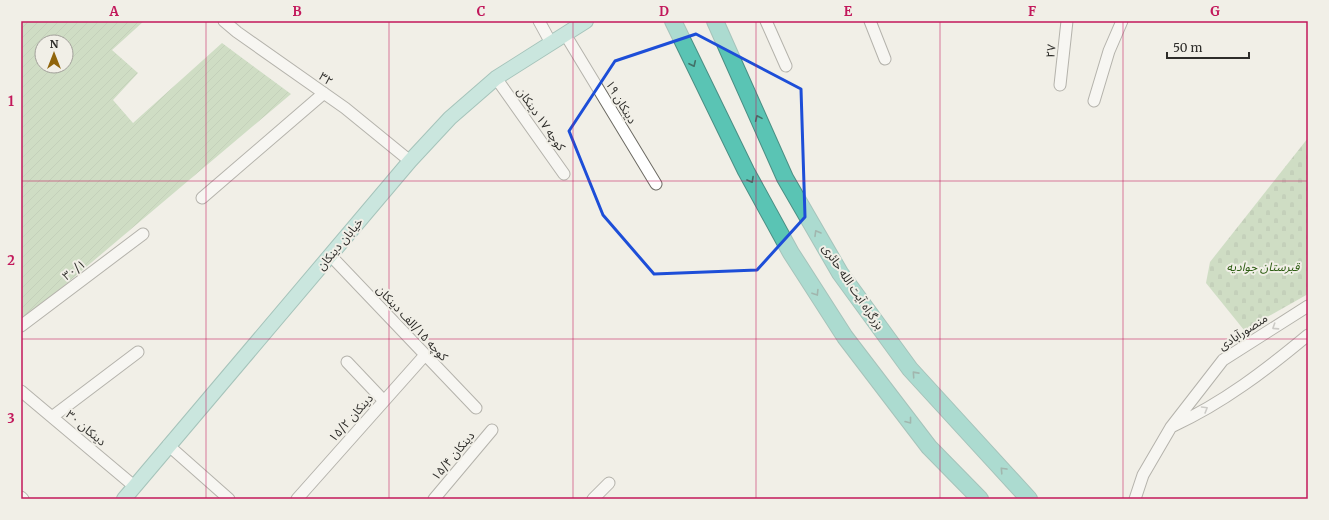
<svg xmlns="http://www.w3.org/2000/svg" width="1329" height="520" font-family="Merriweather,'Noto Sans Arabic',serif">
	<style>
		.cemetery { fill: url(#cemetery-stones) }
		.garden { fill: url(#garden-furrows); fill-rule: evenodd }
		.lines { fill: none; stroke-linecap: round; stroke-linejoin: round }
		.minor-casing { stroke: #6c6a63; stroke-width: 13 }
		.major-casing { stroke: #4b8f84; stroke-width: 16 }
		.highway-casing { stroke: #4b8f84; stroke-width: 18 }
		.minor { stroke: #fff; stroke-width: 11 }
		.major { stroke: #9cdcd2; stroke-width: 14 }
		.highway { stroke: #5ac4b4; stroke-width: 16 }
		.oneway { stroke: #427168 }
		.oneway2 { stroke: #a1a09f }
		.marked { fill: none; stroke: #1d4ed8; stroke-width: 3; stroke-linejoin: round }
		.grid { fill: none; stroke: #c2185b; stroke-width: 1; stroke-opacity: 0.55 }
		.labels { text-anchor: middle; stroke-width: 4; stroke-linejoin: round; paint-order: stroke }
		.street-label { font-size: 12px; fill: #2e2d2a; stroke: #f1efe7 }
		.park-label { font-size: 12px; font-style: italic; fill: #2e5e13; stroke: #f1efe7 }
		.neatline { fill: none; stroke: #c2185b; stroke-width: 1.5 }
		.grid-label { font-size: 13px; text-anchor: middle; font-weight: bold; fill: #c2185b }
	</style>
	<defs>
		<pattern id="cemetery-stones" width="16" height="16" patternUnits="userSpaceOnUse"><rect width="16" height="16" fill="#a6c799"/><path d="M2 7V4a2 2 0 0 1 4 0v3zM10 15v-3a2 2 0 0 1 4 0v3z" fill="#8fab84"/></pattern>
		<pattern id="garden-furrows" width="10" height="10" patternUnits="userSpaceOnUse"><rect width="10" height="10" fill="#a6c799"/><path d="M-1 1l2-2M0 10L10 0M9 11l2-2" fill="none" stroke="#8fab84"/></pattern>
	</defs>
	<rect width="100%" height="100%" fill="#f1efe7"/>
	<path class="cemetery" d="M1308,138V294L1244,330L1206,283L1210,262Z"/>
	<path class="garden" d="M21,21H144L112,50L138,73L113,100L133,123L222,43L291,94L21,322ZM42,42H66V66H42Z"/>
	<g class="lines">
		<g class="minor-casing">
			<path id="minor" d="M224,21L237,32L345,108L410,161
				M539,21L551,43
				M766,21L786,66
				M870,21L885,59
				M565,34L656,184
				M496,78L564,174
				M1060,85L1067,21
				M1094,101L1109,51L1122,21
				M202,198L324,93
				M330,255L476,408
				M21,326L143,234
				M347,362L384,401
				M21,391L134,486
				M52,417L138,352
				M1173,426C1223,403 1266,370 1308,335
				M168,445L229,499
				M21,497L23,499
				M297,499L425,355
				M434,499L492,430
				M593,499L609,483
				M1135,499L1143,475L1171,427L1223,360L1308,306"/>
		</g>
		<g class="major-casing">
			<path id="major" d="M124,499L410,161L450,118L496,78L586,21"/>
		</g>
		<g class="highway-casing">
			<path id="highway" d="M673,21L746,171L791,253L845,337L929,447L980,499
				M715,21L785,178L840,273L910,369L1029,499"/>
		</g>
		<use href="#minor" class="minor"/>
		<use href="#major" class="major"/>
		<use href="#highway" class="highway"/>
	</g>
	<defs><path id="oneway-chevron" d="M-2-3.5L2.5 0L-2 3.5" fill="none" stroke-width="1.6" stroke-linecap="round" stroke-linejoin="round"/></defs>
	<g class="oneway">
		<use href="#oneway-chevron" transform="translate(693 64) rotate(65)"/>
		<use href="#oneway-chevron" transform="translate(758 118) rotate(-114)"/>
		<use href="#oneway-chevron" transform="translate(751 180) rotate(61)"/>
		<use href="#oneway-chevron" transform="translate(817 233) rotate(-120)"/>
		<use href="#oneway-chevron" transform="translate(816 293) rotate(58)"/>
		<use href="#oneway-chevron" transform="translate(915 374) rotate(-132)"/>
		<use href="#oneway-chevron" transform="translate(909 421) rotate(52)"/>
		<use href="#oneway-chevron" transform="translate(1003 470) rotate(-133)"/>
	</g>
	<g class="oneway2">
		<use href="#oneway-chevron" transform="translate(1275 327) rotate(147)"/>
		<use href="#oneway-chevron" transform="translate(1205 409) rotate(-31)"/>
	</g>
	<path d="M0 0H1329V520H0ZM696,34L801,89L805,217L757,270L654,274L603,215L569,131L615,61Z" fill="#f1efe7" fill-opacity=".55" fill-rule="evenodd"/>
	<path class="marked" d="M696,34L801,89L805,217L757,270L654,274L603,215L569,131L615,61Z"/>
	<path class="grid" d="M206,21V499M389,21V499M573,21V499M756,21V499M940,21V499M1123,21V499M21,181H1308M21,339H1308"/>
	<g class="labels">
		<g class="street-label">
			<text transform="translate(1051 51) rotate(-84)" y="4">۲۷</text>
			<text transform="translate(326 79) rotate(35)" y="4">۳۲</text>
			<text transform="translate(621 102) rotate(59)" y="4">۱۹ دینکان</text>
			<text transform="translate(541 119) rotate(55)" y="4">کوچه ۱۷ دینکان</text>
			<text transform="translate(340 244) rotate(-50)" y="4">خیابان دینکان</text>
			<text transform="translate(74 270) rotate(-37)" y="4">۳۰/۱</text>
			<text transform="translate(853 287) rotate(56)" y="4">بزرگراه آیت الله حائری</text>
			<text transform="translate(412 323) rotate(47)" y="4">کوچه ۱۵/الف دینکان</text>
			<text transform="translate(1243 332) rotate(-33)" y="4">منصورآبادی</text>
			<text transform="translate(351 418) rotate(-48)" y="4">۱۵/۲ دینکان</text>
			<text transform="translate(86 428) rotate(40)" y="4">۳۰ دینکان</text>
			<text transform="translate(453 456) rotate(-50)" y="4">۱۵/۴ دینکان</text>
		</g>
		<g class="park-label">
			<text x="1263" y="271">قبرستان جوادیه</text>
		</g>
	</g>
	<rect width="1329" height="520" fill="none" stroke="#f1efe7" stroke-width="44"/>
	<g transform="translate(54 54)"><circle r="19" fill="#f1efe7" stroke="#a3a19b"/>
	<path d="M0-3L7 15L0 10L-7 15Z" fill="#90650c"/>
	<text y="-6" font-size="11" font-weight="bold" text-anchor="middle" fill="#2e2d2a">N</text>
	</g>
	<path d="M1167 52v6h82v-6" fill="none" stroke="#2e2d2a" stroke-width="2"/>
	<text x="1173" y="52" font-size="12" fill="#2e2d2a" stroke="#f1efe7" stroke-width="3" paint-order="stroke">50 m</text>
	<rect x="22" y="22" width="1285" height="476" class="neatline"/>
	<g class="grid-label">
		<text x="114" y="16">A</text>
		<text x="297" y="16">B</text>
		<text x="481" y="16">C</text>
		<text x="664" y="16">D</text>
		<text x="848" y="16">E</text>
		<text x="1032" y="16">F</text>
		<text x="1215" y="16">G</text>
		<text x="11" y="106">1</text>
		<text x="11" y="265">2</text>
		<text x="11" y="423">3</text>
	</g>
</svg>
